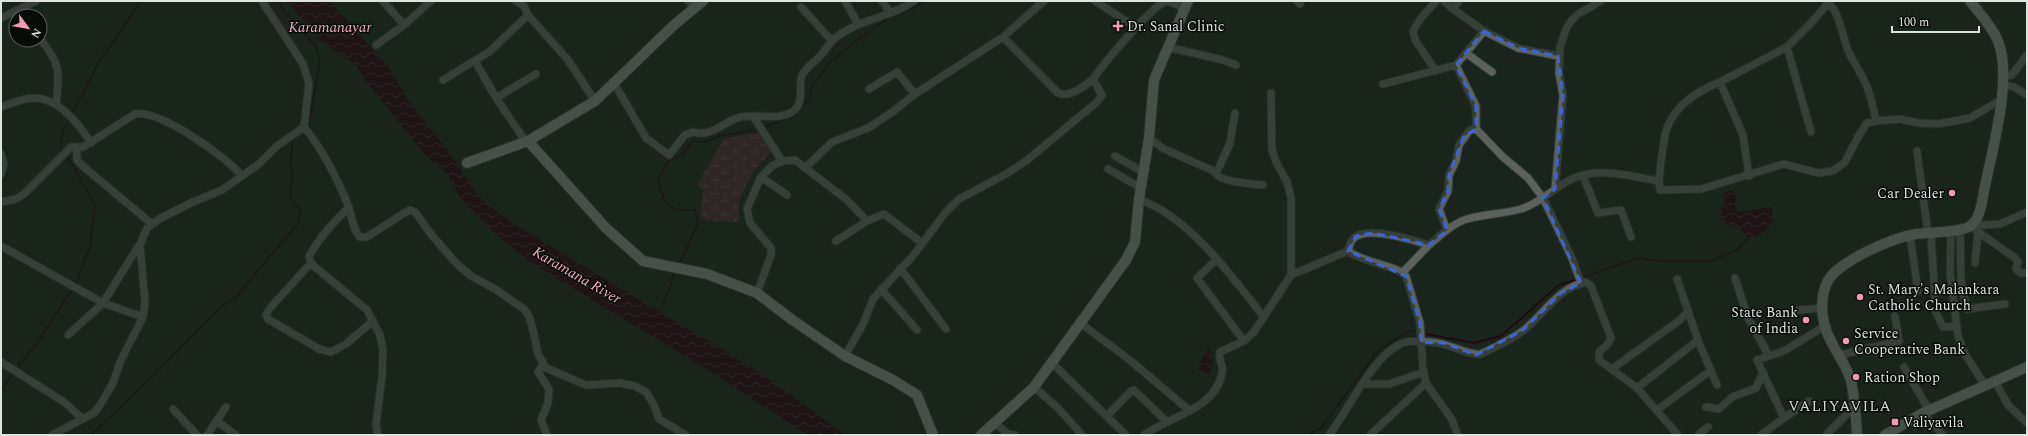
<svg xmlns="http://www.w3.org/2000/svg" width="2028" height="436" font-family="Spectral,serif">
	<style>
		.wetland { fill: url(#wetland-marsh) }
		.water { fill: url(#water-waves) }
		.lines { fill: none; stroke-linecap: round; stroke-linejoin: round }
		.stream { stroke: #260310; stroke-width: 1.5 }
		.street-casing { stroke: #344037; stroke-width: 9 }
		.secondary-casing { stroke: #344037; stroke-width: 12 }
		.street { stroke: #5c615d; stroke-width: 7 }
		.secondary { stroke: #7d867e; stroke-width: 10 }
		.marked { fill: none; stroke: #3a64d9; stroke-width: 3; stroke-dasharray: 8 5; stroke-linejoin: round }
		.poi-dot { fill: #f09ab4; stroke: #080c09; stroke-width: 1.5 }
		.labels { text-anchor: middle; stroke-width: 3; stroke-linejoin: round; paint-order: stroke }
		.poi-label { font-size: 14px; fill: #dce4dd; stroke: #080c09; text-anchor: start }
		.water-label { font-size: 15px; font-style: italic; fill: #f7abc2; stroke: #080c09 }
		.neighbourhood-label { font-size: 15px; letter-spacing: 1px; fill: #cfded2; stroke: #080c09 }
	</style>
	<defs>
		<pattern id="wetland-marsh" width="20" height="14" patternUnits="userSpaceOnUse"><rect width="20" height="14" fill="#4a2833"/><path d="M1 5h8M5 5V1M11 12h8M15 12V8" fill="none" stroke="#644750"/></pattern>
		<pattern id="water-waves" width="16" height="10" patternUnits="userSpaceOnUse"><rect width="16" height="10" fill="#260310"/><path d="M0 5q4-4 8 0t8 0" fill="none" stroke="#452832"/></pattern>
	</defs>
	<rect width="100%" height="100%" fill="#19251c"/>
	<path class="wetland" d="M759,132L771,152L753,172L739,201V222L707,221L700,216L703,190L697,184L724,139Z"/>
	<path class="water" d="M287,1H330L389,68L408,100L448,151L480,198L512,223L722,349L769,379L845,435H807L710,371L531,263L500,238L469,207L459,196L447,173L426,156L365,80L356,65L322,42Z
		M1728,191H1734L1737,196L1735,202L1738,212L1772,207L1773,221C1766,232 1760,236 1748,238L1740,228L1725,222L1721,218V208L1725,204L1723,195Z
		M1209,348L1213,364L1210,375L1198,369L1204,354Z"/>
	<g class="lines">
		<path class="stream" d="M280,1V6L316,47L320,60L309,124
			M73,112L99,62L141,1
			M764,127L794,116L809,100L813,85L829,63L855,42L888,18L911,9L925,1
			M60,150L63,130L68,120
			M66,157L74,167L95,205L90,247L76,283
			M679,265L698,223L695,210H676L664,200L658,180L668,161L682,155L693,141L704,142L720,136L754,130
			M1584,277L1638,258L1664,261H1711L1737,250L1749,237
			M660,312L676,271
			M1426,334L1474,343L1501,336L1559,285L1575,280
			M18,367L37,343L71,291
			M1,391L12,375
			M91,435L153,376L223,305L236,297L299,222L301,211C278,189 299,186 290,164C293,155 289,144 296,137
			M1308,435L1321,428L1377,352L1408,331L1416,332"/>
		<g class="street-casing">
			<path id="street" d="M262,1L303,64L309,84L304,127C323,150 337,178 348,205C352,216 352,229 360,237H367L404,213L410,210L415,212L430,233L455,262L471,276L495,289L524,309L529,316L533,330L538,354L546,368L586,385L620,383L635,386L646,392L654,405L659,419L686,435
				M383,1L404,25
				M516,1L524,6L528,15L568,60L595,101
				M688,1L696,8
				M845,1L858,24
				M882,1L890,12
				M1095,1L1137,28
				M1168,1L1184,8
				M1297,1L1300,4
				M1444,1L1453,9L1459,1
				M1826,1C1838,8 1843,36 1847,48C1852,60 1859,70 1865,82C1871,94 1873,107 1876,121
				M801,7L832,41
				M1453,9L1484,31L1456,65L1476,106V129L1503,157L1528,178L1543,198L1572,258L1581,283
				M1,18L36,1
				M1484,31L1518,48L1558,56
				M1003,37L1058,93C1069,98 1085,86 1093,79
				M40,39C62,65 59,73 56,105
				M376,45L404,25L431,1
				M1167,47L1223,60L1236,65
				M1787,47L1811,132
				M1466,53L1492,72
				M475,61L496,98
				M1436,71L1415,40L1413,31L1421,18L1436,1
				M2004,76L2012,75L2027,55
				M443,80L489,52L528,15
				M614,83L646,138L669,155L685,135L693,132C712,138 723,121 741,117C757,113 777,121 792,112C805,104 798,87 802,75C806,67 815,62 821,55C825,51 828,45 832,41C855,19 889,19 914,1
				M1383,84L1456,65
				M2004,85L2014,87L2027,95
				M869,89L897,72L915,94
				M1271,93L1272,150L1277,164L1287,182L1291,198V275
				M1,107C11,103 24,98 34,98C59,98 79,124 91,143
				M1235,113L1230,143L1216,174C1222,182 1252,184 1263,185
				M753,116L782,161L772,166L761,177L747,209L750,223L771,248V255L757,293
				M1149,138L1164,149L1216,172
				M526,142L496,98L536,74
				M77,148V160L85,168L152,224
				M1917,151L1928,233
				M1,154L4,164L1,174
				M1115,156L1143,172
				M782,161L795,160L847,200L867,221L884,214L922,243
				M805,168L832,142L868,128L891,113L915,94L1003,37L1044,1
				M1108,169L1141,188
				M1583,176L1598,213L1621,210L1631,237
				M1749,176L1743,135L1720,82L1787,47L1812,22L1830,1
				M761,177L787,195
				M1659,181C1661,164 1662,144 1667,128C1676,104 1698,91 1720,82
				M1555,189L1563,95L1559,73L1560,47L1566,29L1571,21L1578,14L1601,1
				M1139,199C1147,203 1156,206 1163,211C1204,237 1234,280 1264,317
				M1,202L16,199L24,194L71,147H83L135,114C161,110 225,156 242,176
				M349,207C334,222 319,237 309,257L311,263L315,267L367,310L380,335L383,350L382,377L376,424L378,435
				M1970,226L2015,258L2018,262L2016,269L2021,273H2027
				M1970,226L2000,224L2027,212
				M1447,230L1439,209L1448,191L1449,175L1456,161L1459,145L1470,130L1476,129
				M1951,230L1950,273L1958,336L1965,354L1985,385
				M1960,230L1961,280L1967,309L2005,304
				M1931,234L1935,299
				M1910,236L1918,291
				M836,241L867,221
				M1,246L103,303L143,317
				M1348,251C1364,263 1396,265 1406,276L1420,323L1423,369L1426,383L1451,418L1458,435
				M1217,259L1197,278L1244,341
				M311,263L270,308L266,315L268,319L319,349L331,352L346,344L373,321
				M1975,263L1978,232
				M900,268L946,329
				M1403,272L1429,245
				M1735,278L1748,318L1769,356
				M1677,279L1698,340L1717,385
				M881,289L917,330
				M1799,310L1822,308
				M1935,310L1943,327L1957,326
				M1079,322L1131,361L1190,411
				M68,335L103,303L139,245
				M1840,355L1899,341L1895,316
				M845,356L863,324L873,299L912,257L945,213L959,199L1006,174L1026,161L1097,102L1102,95L1093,79C1104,63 1150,8 1166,1
				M1,362L64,402L83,419
				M1051,362L1126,435
				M543,364L538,372L549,389L548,403L541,420L547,435
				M1904,367L1929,410
				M1612,369L1680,320L1688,311
				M1995,381L2008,405L2027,423
				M1364,384H1389L1424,372
				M1034,387L1058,408L1082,435
				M1637,388L1698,340
				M1706,407L1719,409L1732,397L1756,388L1761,377L1764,376
				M173,409L197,435
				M1657,410L1711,370
				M1923,413L1943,435
				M1107,416L1131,391L1134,390L1167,422
				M1784,418L1809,401
				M217,421L236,435
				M995,423L1008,434L1015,435
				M52,435L94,413L100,405L113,383L121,360L143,317L145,301L140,245L147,228L161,218L193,202L222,190L259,164L277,146L304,127
				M207,435L226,407
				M1144,435C1170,416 1215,410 1222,373C1224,366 1218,360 1220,352L1244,341L1254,332L1291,275L1348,251C1349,248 1350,243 1352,240C1364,224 1413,240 1429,245C1440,236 1453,223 1467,219C1484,214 1503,214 1521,209C1538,204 1551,191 1566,182C1594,165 1628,176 1659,181L1660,190L1701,189L1784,164L1818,173L1833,171L1845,162L1858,137L1867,123L1876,121L1900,119L1919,123L1938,124L1970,118L2002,99
				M1329,435C1349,410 1375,350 1406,342C1414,340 1422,342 1430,342C1447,342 1468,356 1481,354C1495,347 1511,340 1524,330C1545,313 1558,288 1586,282L1591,286L1611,338L1608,344L1599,352V360L1637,388L1678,435
				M1370,435L1426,383
				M1698,435L1708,427
				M1761,435L1784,418L1757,360L1784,351L1825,326
				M1826,435L1855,406"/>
		</g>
		<g class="secondary-casing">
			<path id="secondary" d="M528,141L606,228L643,261L707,274L757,293L791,319L845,356L893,380L917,395L933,435
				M467,163L528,141L595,101L674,25L703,1
				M981,435L1034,387L1126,260L1135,242L1139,199L1149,138L1154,80L1188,1
				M1857,435C1856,417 1855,399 1851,381C1847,366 1837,354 1831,341C1820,321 1817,289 1835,272C1853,256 1892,238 1916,234C1929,232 1960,233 1970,226C1980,220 1982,202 1984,191C1992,150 2013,79 1998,41C1992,26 1979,13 1970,1
				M1885,435L1923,413L2027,367"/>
		</g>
		<use href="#street" class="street"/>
		<use href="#secondary" class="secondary"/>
	</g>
	<path d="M0 0H2028V436H0ZM1484,31L1518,48L1558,56L1563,95L1555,189L1543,198L1581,283L1561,293L1523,330L1476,355L1444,343L1421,342L1420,323L1406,276L1348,251L1356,236L1373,233L1429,245L1447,230L1439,209L1448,191L1449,175L1464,136L1476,129V106L1456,65Z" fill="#19251c" fill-opacity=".55" fill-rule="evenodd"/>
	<path class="marked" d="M1484,31L1518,48L1558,56L1563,95L1555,189L1543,198L1581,283L1561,293L1523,330L1476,355L1444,343L1421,342L1420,323L1406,276L1348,251L1356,236L1373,233L1429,245L1447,230L1439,209L1448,191L1449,175L1464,136L1476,129V106L1456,65Z"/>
	<g class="poi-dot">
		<path d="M1116 20h4v4h4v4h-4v4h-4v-4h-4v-4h4z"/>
		<circle cx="1952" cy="193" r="4"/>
		<circle cx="1860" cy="297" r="4"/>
		<circle cx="1806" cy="320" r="4"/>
		<circle cx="1846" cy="341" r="4"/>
		<circle cx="1856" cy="377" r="4"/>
		<rect x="1891" y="418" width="8" height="8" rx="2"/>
	</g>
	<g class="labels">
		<g class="poi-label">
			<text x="1127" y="31">Dr. Sanal Clinic</text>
			<text x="1944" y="198" text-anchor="end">Car Dealer</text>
			<text x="1868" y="294">St. Mary's Malankara<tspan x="1868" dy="16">Catholic Church</tspan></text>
			<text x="1798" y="317" text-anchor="end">State Bank<tspan x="1798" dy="16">of India</tspan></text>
			<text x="1854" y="338">Service<tspan x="1854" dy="16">Cooperative Bank</tspan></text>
			<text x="1864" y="382">Ration Shop</text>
			<text x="1903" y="427">Valiyavila</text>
		</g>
		<g class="water-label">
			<text x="330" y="32">Karamanayar</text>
			<text transform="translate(577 275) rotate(30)" y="5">Karamana River</text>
		</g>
		<g class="neighbourhood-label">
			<text x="1840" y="411">VALIYAVILA</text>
		</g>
	</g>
	<rect width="2028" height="436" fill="none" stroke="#dce4dd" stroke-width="4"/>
	<g transform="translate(28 28) rotate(122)"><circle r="19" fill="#080c09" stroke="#5d625e"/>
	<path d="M0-3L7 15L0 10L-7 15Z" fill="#f09ab4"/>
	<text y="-6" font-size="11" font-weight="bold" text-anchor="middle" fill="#dce4dd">N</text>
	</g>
	<path d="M1892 26v6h87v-6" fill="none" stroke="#dce4dd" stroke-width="2"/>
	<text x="1898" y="26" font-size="12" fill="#dce4dd" stroke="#080c09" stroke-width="3" paint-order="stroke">100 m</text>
</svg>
